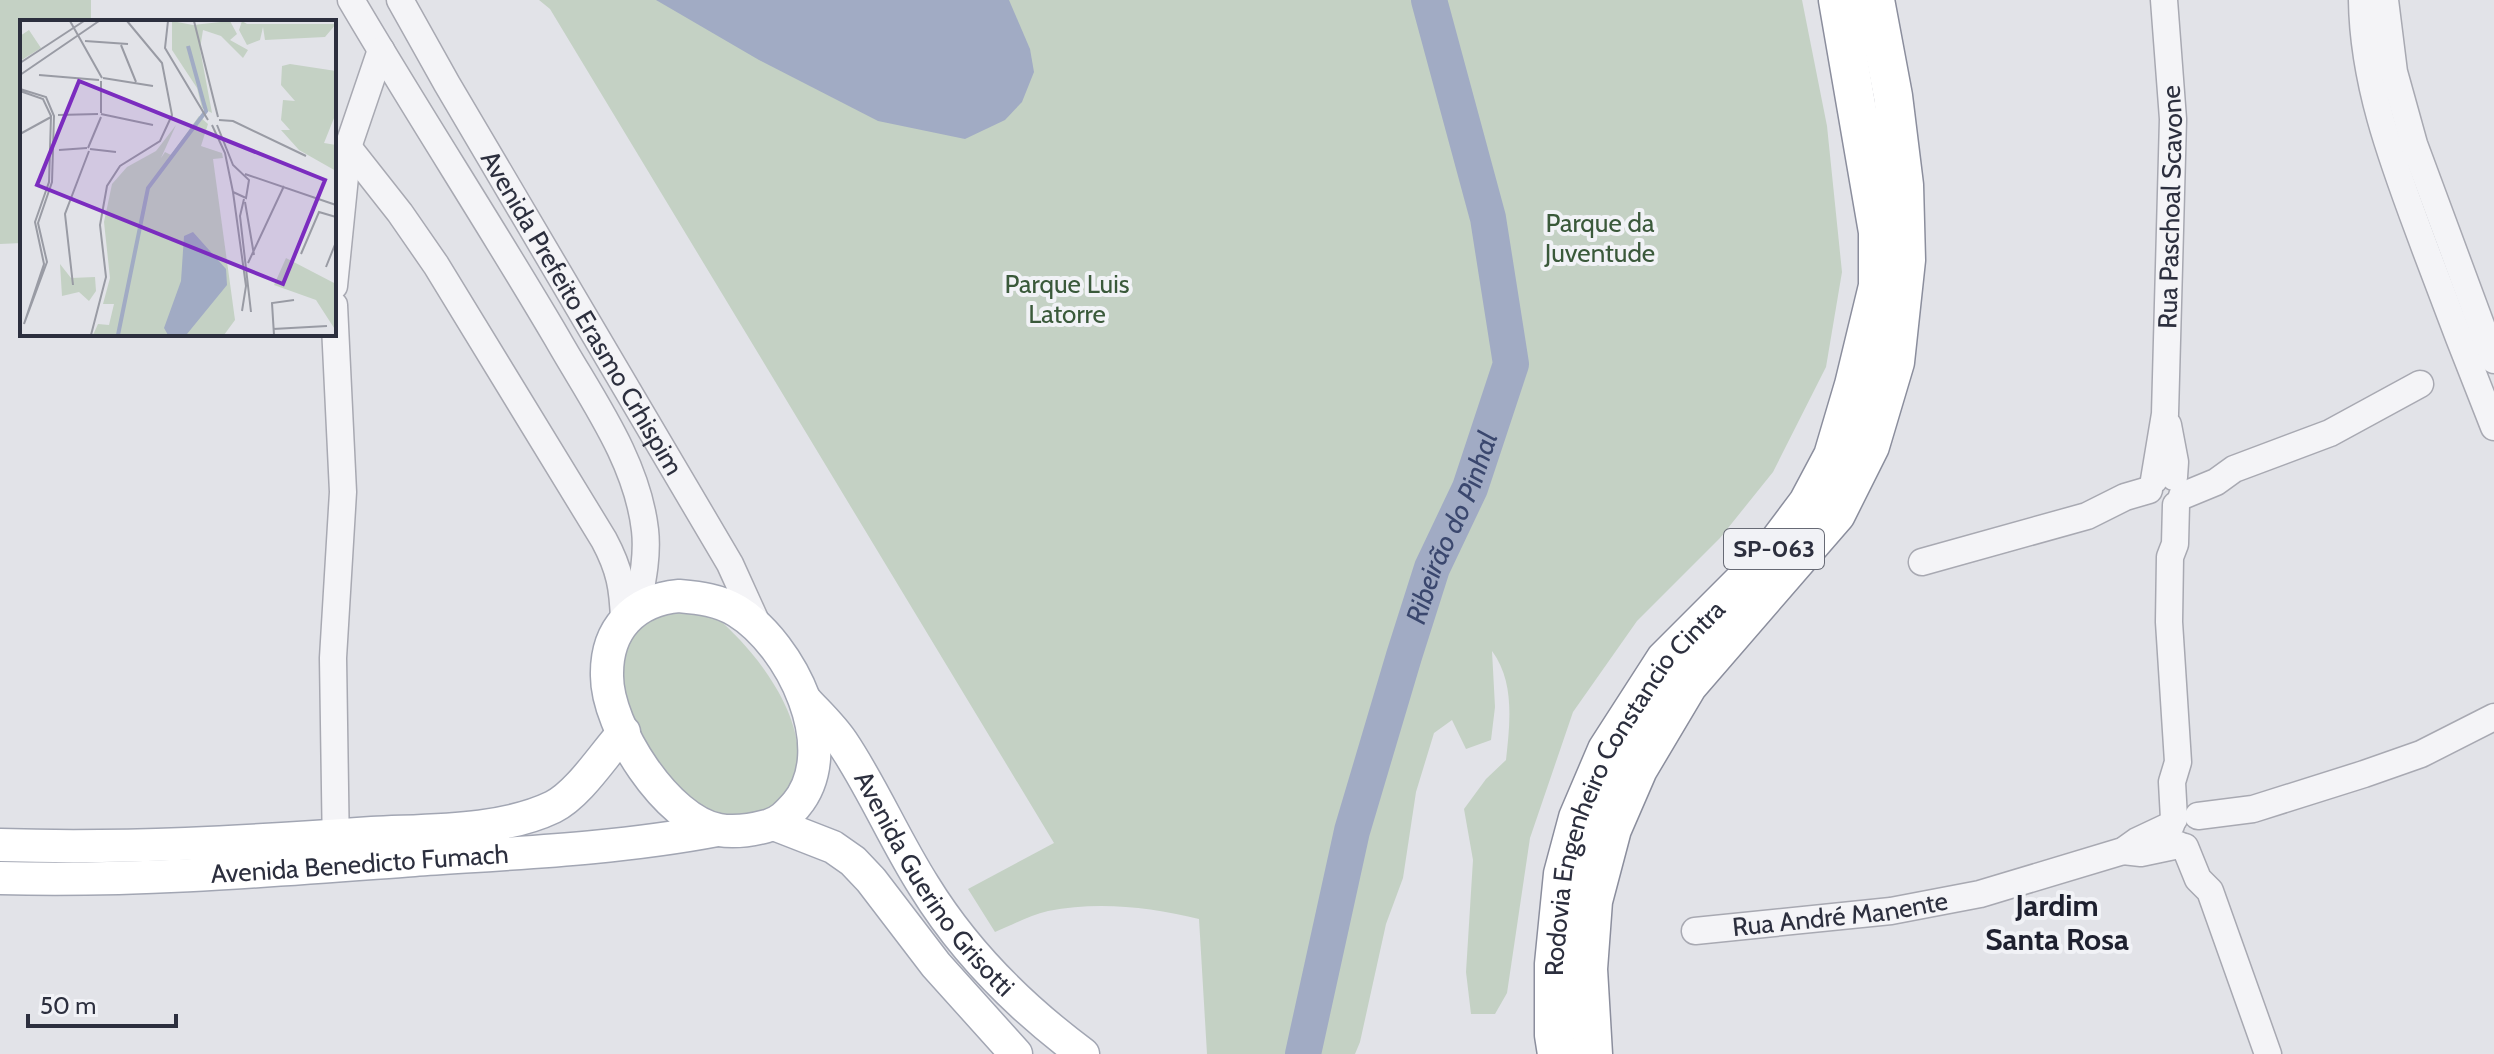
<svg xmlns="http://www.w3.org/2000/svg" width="2494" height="1054" font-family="Cabin,sans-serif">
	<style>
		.green { fill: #c4d1c4 }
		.water { fill: #a1abc4 }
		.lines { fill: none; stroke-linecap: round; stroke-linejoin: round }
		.river { stroke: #a1abc4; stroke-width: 36 }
		.minor-casing { stroke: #a8a9b2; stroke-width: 29 }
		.major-casing { stroke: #a2a6b3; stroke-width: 35 }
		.highway-casing { stroke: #8b8e9d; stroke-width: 41 }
		.minor { stroke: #f4f4f7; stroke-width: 26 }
		.major { stroke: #fff; stroke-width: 32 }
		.highway { stroke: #fff; stroke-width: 38 }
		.labels { text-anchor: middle; stroke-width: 8; stroke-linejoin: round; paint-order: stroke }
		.shield { fill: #f1f2f6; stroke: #676a75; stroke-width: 2 }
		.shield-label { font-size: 24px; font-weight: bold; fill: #2c2f3e }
		.street-label { font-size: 26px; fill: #2c2f3e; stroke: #f1f2f6 }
		.park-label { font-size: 26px; fill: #3a593a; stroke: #f1f2f6 }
		.water-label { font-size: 28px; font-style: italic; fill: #3a476e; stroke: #f1f2f6 }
		.quarter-label { font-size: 30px; font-weight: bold; fill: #1e202f; stroke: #f1f2f6 }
		.inset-river { fill: none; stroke: #a1abc4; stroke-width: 4 }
		.inset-road { fill: none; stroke: #999ba4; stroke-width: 2 }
		.view { fill: #7b2cbf; fill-opacity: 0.15; stroke: #7b2cbf; stroke-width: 4 }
		.inset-edge { fill: none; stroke: #2c2f3e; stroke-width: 4 }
	</style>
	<rect width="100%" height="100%" fill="#e2e3e8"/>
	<path class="green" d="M0,0H91V22H22V243L0,244Z
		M539,0H1802L1827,126L1842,272L1826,367L1773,472L1720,538L1637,621L1573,712L1530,838L1507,993L1495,1014H1471L1466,972L1473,860L1464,809L1486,779L1506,760C1510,723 1515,682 1492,651L1495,707L1491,740L1466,749L1452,720L1434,733L1416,792L1403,878L1386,924L1360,1042L1355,1054H1207L1199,919C1150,907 1098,901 1048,911C1030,915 1012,925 995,932L968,889L1054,843L550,9Z
		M676,611C687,612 702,611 712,616C722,620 732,632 740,640C776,678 830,761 773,805C697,862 585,700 634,634C645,620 660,616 676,611Z"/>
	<path class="water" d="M656,0H1009L1030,49L1034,72L1022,102L1005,120L965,139L878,121L759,60Z"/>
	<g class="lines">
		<path class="river" id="s1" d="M1303,1054L1352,831L1404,656L1432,568L1470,488L1511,364L1488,218L1429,0"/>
		<g class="minor-casing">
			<g id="minor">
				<path d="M351,0C418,114 490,224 557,338C591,398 637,460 645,530C648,556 642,583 637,609"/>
				<path id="s2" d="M400,0L447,84L730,564L759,628"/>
				<path d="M2362,0C2363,81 2391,157 2419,232C2443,297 2468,362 2494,427"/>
				<path d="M2385,0L2394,72L2414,144L2494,360"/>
				<path d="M348,147L400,213L436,265L604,540C620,570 623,588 624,621"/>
				<path d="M334,286L348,147L381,50"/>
				<path d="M334,305L343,492L333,658L336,853"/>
				<path d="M2168,425L2175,462L2174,477"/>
				<path id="s3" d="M2154,480L2165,414L2173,119L2164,0"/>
				<path d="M2182,496L2216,482L2234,469L2330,433L2420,384"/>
				<path d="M1922,562L2087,516L2125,497L2149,490"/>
				<path d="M2198,816L2253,809L2364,774L2421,754L2494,717"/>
				<path d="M2174,819L2172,782L2178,762L2169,622L2170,557L2175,544L2176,505"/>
				<path d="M2185,847L2198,879L2210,891L2268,1054"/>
				<path d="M2123,851L2141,853L2179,845"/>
				<path id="s4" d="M1695,931L1891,911L1980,894L2123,851L2137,841L2171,825"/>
			</g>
		</g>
		<g class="major-casing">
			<g id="major">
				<path d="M679,596C700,598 719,600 737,611C791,644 843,749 796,805C788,814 780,823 767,826C752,830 736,833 719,830C667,821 607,727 607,676C606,629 634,600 679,596Z"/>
				<path id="s5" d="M806,701C818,714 832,727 842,742C873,788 894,839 924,886C964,951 1021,1008 1083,1054"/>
				<path d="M774,824L833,847L853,861L871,880L936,965L1016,1054"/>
				<path d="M0,845C124,849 248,842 372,833C429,830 501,832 553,807C579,794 604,754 624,732"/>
				<path id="s6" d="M0,878C137,882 278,870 414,860C515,853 617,849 717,830"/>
			</g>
		</g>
		<g class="highway-casing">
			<g id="highway">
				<path id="s7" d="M1557,1054L1554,1035V964L1563,874L1578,818L1607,750L1665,660L1766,559L1808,503L1833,456L1854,385L1878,286V232L1838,0"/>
				<path d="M1593,1054L1588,969L1593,901L1612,829L1638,769L1688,685L1836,514L1870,446L1895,362L1906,260L1904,185L1893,96L1875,0"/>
			</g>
		</g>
		<use href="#minor" class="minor"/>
		<use href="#major" class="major"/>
		<use href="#highway" class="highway"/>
	</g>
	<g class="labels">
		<rect class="shield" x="1724" y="529" width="100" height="40" rx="6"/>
		<g class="shield-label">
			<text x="1774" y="557">SP-063</text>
		</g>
		<g class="street-label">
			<text dy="9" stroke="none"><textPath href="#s3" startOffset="274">Rua Paschoal Scavone</textPath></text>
			<text dy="9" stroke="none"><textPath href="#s2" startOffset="362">Avenida Prefeito Erasmo Crhispim</textPath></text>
			<text dy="9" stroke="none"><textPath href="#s7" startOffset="288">Rodovia Engenheiro Constancio Cintra</textPath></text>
			<text dy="9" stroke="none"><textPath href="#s6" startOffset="360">Avenida Benedicto Fumach</textPath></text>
			<text dy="9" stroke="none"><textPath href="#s5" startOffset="224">Avenida Guerino Grisotti</textPath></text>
			<text dy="9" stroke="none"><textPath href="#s4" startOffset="146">Rua André Manente</textPath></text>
		</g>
		<g class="park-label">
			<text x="1600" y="232">Parque da<tspan x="1600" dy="30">Juventude</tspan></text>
			<text x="1067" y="293">Parque Luis<tspan x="1067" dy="30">Latorre</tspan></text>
		</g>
		<g class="water-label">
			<text dy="10" stroke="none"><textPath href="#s1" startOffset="548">Ribeirão do Pinhal</textPath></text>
		</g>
		<g class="quarter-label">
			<text x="2057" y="916">Jardim<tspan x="2057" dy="34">Santa Rosa</tspan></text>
		</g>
	</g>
	<g transform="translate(20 20)">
		<rect width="316" height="316" fill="#e2e3e8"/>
		<path d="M152,1L173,5L210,1L217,14L210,20L228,30L223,38L201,16L183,10L180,29L192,93L182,88L177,68L152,30ZM222,1L227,4H316L305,17L245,20L243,7L240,20L227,25L219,10ZM9,10L21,28L0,41V16ZM270,44L316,51V93L304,123L316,125V151L279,130L261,110H270L261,100L263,80L275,81L261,65L262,46ZM179,96L188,104L181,126L202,133L203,138L193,139L215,300L204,315H73L78,304L89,305L94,284H83L90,258L84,202L92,164L107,147L136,131L156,105L141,138L145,132L151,135ZM266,238L316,264V311L296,280L254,265ZM40,244L51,258L75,257L76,271L69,281L59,272L42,276Z" fill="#c4d1c4"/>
		<path d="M173,212L206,249L207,265L167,314L148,315L144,308L161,261L164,216Z" fill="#a1abc4"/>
		<path class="inset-river" d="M98,315L128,168L186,91L168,26"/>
		<path class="inset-road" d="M50,1L82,58M148,1L145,28L188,100M174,1L198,97M65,21L108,24M101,25L116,62M0,43L64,1M0,55L79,1M19,55L79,60M83,58L133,66M0,69L26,77L34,96L32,162L18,203L27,242L4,304L24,244L15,202L29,162L31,96L23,79L0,71M81,93V61M81,94L133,105M38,95L78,94M199,100L213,101L286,136M192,105L205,133L213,172L226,178L229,160L213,145L197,105M0,114L31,97M68,128L81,97M70,129L96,132M39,130L67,128M225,154L316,185M213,172L226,266L222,291M224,179L220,196L231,292M225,182L234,235M281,234L299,192L316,197M228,243L264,166M306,247L316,222M53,265L45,194L69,131M253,309L307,306M71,315L86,257L80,205L87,166L100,146L140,121L152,95L142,43L107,1M254,315L252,283L274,280"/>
		<path class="view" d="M59,61L305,160L263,264L17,165Z"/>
		<rect width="316" height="316" class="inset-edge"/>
	</g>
	<path d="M28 1014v12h148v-12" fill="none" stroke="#2c2f3e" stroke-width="4"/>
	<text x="40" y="1014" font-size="24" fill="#2c2f3e" stroke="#f1f2f6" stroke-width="6" paint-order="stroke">50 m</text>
</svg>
